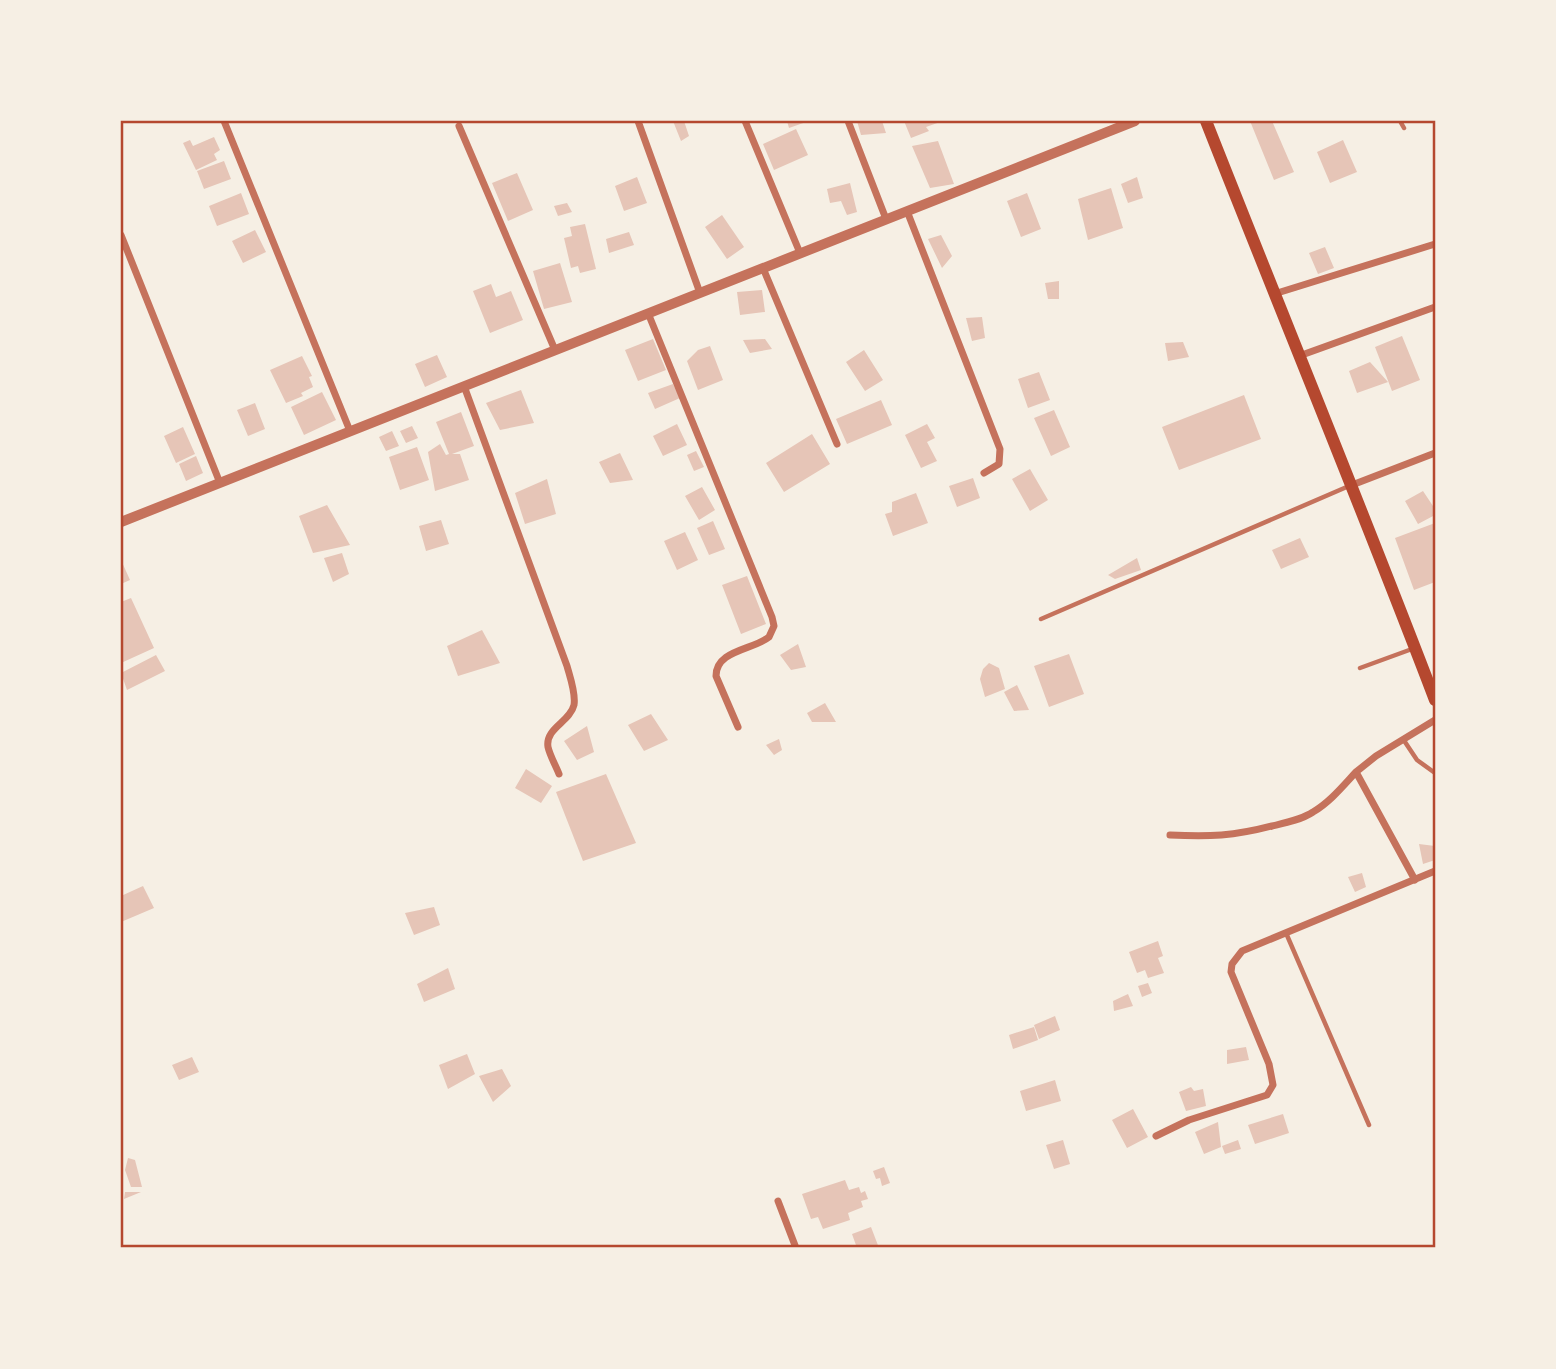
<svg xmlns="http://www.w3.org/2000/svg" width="1556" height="1369" font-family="'DM Sans',sans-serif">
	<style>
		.building { fill: #e6c5b7 }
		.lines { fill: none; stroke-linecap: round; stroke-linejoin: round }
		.service { stroke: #c5725c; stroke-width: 4.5 }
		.minor { stroke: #c5725c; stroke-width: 7 }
		.tertiary { stroke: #c5725c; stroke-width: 10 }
		.secondary { stroke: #b5482f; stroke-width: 12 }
		.neatline { fill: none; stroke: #b5482f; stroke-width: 2.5 }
	</style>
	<rect width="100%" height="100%" fill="#f6efe4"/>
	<path class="building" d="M673,121H684L689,136L681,141Z
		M787,121H809L789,128Z
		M857,121H882L886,133L861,135Z
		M904,121H943L926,127L929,131L911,138Z
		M1250,121H1272L1294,172L1274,180Z
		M796,129L808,155L774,170L763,144Z
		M214,137L220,150L214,154L217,160L196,170L183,143L190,140L193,146Z
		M1343,140L1357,172L1330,183L1317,152Z
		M938,141L954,184L930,188L912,146Z
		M224,161L231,179L204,189L197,171Z
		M517,173L533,210L508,221L492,183Z
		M637,177L647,203L624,211L615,186Z
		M1137,177L1143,198L1128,203L1121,184Z
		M850,183L857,212L847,215L841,201L830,203L827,189Z
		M1111,188L1123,228L1088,240L1078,199Z
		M241,193L249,214L217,226L209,206Z
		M1027,193L1041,229L1021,237L1007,201Z
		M567,203L572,212L558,216L554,206Z
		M722,215L744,247L727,259L705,227Z
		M585,224L596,269L580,273L578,266L571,268L564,238L572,236L570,227Z
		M255,230L266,252L243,263L232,241Z
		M629,232L634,245L609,253L606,239Z
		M941,235L952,256L942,268L928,239Z
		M1325,247L1334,268L1318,274L1309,253Z
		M560,263L572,302L544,309L533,271Z
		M1059,281V299H1048L1045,283Z
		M491,284L496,297L511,291L523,320L490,333L473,291Z
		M762,290L765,312L740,315L737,292Z
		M982,317L985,338L972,341L966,318Z
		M1402,336L1420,380L1392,391L1375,347Z
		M653,339L666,370L638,381L625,350Z
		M765,339L772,349L750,353L743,340Z
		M1183,342L1189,357L1168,361L1165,343Z
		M710,346L723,380L698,390L687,361L698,350Z
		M864,350L883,380L865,391L846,362Z
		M437,355L447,377L425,387L415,364Z
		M302,356L312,376L309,377L313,387L301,393L303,396L286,403L270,370Z
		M1370,362L1388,382L1357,393L1349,371Z
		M1039,372L1050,400L1028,408L1018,379Z
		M673,384L680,398L655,409L648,393Z
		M521,390L534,423L500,430L486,403Z
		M322,392L336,420L304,435L291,407Z
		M1244,395L1261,439L1179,470L1162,427Z
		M881,400L892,425L847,444L836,419Z
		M255,403L265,429L248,436L237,410Z
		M1054,410L1070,447L1051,456L1034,418Z
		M461,412L474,446L452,454H460L469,480L435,491L428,452L440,444L446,455L449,454L436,422Z
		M677,424L687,445L663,456L653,436Z
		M927,424L935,438L927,442L937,461L921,468L905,435Z
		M412,426L418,438L406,443L400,431Z
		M183,427L195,454L176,463L164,436Z
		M392,431L399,446L386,451L379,437Z
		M812,434L830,464L784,492L766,463Z
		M417,447L429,480L400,490L389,457Z
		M696,451L704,467L694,471L687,455Z
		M620,453L633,480L610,483L599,462Z
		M196,456L203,473L186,481L179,464Z
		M1030,469L1048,500L1030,511L1012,479Z
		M973,478L980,498L957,507L949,486Z
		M547,479L556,514L525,524L515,493Z
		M702,487L715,510L699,520L685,496Z
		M1423,491L1435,509V515L1418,524L1405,501Z
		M916,493L928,523L893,536L885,514L892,512V502Z
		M327,505L350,545L313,553L299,516Z
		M441,520L449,544L426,551L419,526Z
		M713,521L725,549L709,555L697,528Z
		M1435,523V582L1414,590L1395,538Z
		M685,532L698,560L677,570L664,541Z
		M1300,538L1309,557L1281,569L1272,550Z
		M342,553L349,574L333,582L324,558Z
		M1137,558L1141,570L1115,579L1108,575Z
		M121,560L130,580L121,584Z
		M747,576L766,624L741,634L722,585Z
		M131,598L154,648L121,663V602Z
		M482,630L500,663L458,676L447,646Z
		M798,644L806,667L791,670L780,655Z
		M1069,654L1084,694L1049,707L1034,666Z
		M156,655L165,671L127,690L121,673Z
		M989,663L999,668L1005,689L985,697L980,679L983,669Z
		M1017,685L1029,710L1014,711L1004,692Z
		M825,703L836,722H812L807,713Z
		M651,714L668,740L644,751L628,725Z
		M587,726L594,752L577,760L564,741Z
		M779,739L782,750L774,755L766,745Z
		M526,769L552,786L541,803L515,788Z
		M606,774L636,843L583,861L556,792Z
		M1419,844L1435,846V860L1423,864Z
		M1362,873L1366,887L1355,892L1348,877Z
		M143,886L154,908L121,922V896Z
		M434,907L440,925L414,935L405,913Z
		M1158,941L1163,956L1158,958L1164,973L1148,978L1145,970L1137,973L1129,952Z
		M448,968L455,989L424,1002L417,984Z
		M1148,983L1152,993L1142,997L1138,986Z
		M1128,994L1133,1006L1114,1011L1113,1001Z
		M1055,1016L1060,1030L1039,1039L1034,1025Z
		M1034,1027L1038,1040L1013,1049L1009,1035Z
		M1246,1047L1249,1060L1227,1064V1050Z
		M467,1054L475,1074L448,1089L439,1065Z
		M192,1057L199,1072L179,1080L172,1065Z
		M502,1069L511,1086L493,1102L479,1076Z
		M1055,1080L1061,1101L1026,1111L1020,1091Z
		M1191,1087L1194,1091L1203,1089L1206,1106L1186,1111L1179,1092Z
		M1133,1109L1148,1137L1127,1148L1112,1120Z
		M1283,1114L1289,1133L1255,1144L1248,1125Z
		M1218,1122L1221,1147L1204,1154L1195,1132Z
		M1063,1140L1070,1164L1054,1169L1046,1145Z
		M1238,1140L1241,1149L1225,1154L1222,1146Z
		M128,1158L135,1160L142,1187H131L125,1170Z
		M884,1167L890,1183L882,1186L880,1178L876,1179L873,1171Z
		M845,1180L849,1190L859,1187L861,1193L865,1191L868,1199L861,1201L863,1207L848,1213L850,1220L823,1229L818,1217L811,1219L802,1194Z
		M125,1192H141L124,1199Z
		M871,1227L879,1248H857L852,1234Z"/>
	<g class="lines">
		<path class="service" d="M1400,121L1404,128
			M1041,619L1349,486
			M1360,668L1412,649
			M1403,739L1417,760L1435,773
			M1286,933L1369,1125"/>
		<path class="minor" d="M224,121L350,431
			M638,121L700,293
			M745,121L800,253
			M848,121L886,219
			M459,126L555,350
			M907,211L1000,449L999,464L984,473
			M121,235L220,483
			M763,268L837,444
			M1274,294L1435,244
			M648,313L772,617L774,626L769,637C753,650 716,650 716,676L738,727
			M1299,356L1435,307
			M464,386L567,666C570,677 576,693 574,705C570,722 545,728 548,747C550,756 556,766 559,774
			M1352,485L1435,453
			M1356,772L1376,756L1435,720
			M1170,835C1209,837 1234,836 1272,826C1285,823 1301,820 1313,812C1330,802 1343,786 1356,772L1415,880
			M1156,1136L1189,1120L1267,1095L1273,1085L1269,1064L1231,972L1232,964L1242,951L1435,871
			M778,1201L796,1248"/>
		<path class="tertiary" d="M121,522L1135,121"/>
		<path class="secondary" d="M1206,121C1282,314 1361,506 1435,700"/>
	</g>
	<rect width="1556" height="1369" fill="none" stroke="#f6efe4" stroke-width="245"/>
	<rect x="122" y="122" width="1312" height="1124" class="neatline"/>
</svg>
